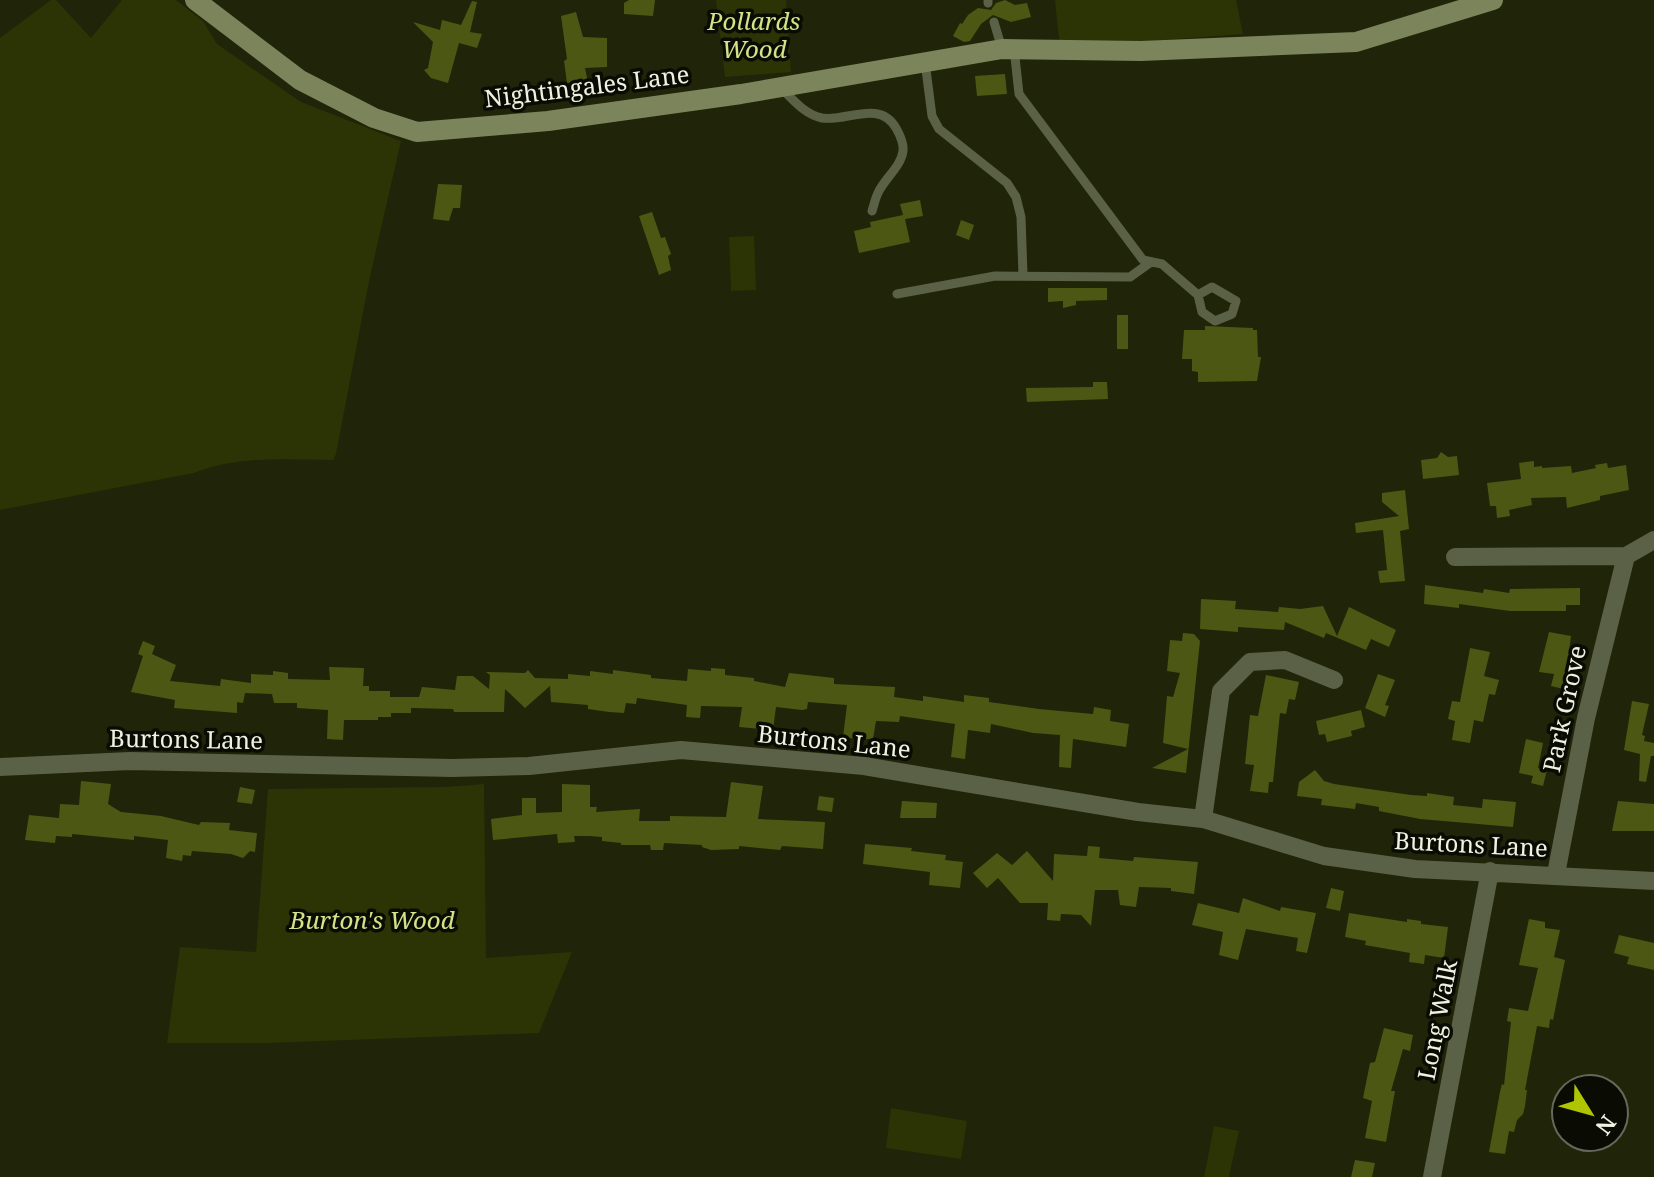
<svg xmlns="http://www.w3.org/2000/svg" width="1654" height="1177" font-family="'Noto Serif',serif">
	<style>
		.green { fill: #2c3304 }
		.building { fill: #4d5714 }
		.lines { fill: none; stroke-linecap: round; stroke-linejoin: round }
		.service { stroke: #5b6147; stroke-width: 9 }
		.minor { stroke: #5b6147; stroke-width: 18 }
		.secondary { stroke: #7c845b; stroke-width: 20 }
		.labels { text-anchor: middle; stroke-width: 7; stroke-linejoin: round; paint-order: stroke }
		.park-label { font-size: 24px; font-style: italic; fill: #d3e487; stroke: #0a0c03 }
		.street-label { font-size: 24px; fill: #eef2e1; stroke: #0a0c03 }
	</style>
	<rect width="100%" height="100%" fill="#202408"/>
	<path class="green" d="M51,0H56L91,38L122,0H176L203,21L217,44L301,102L401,141L369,281L336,454L333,460C286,459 237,456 194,473L0,510V38Z
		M716,0H786L791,72L725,77Z
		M1055,0H1236L1243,34L1060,48Z
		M754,236L756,290L731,291L729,237Z
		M484,784L486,958L572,952L539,1033L267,1043H167L180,947L256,952L268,789L446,787Z
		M891,1108L967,1121L961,1159L886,1148Z
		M1214,1126L1239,1131L1229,1177H1204Z"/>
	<path class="building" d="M629,0H655L653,16L624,14V3Z
		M1005,0L1015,5L1027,3L1031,17L1011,22L993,15L981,24L970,41L964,42L953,36L960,23L962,24L968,15L978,8L991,10L996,3Z
		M472,1L477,2L470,32L482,34L477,48L459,43L448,83L431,78L424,70L428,68L433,42L413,22L440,30L442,20L461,25Z
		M576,12L583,37L607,38V67L585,68L588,82L567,83L564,61L567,59L561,16Z
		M1005,74L1007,94L977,96L975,76Z
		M438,184L462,185L460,208H453L449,221L433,219Z
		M920,200L923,216L905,219L910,242L859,253L854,231L871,227L870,222L903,215L900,204Z
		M652,212L661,238L665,237L671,254L668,256L671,270L659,275L639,216Z
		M961,220L974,225L969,240L956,235Z
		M1048,288H1107V300L1076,301V305L1063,308V301L1048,302Z
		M1117,315H1128V349H1117Z
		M1205,326L1253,328V330H1257L1258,357H1261L1257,381L1198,382V372L1192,371V359H1182L1184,330H1205Z
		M1093,382H1107L1108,399L1027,402L1026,388L1093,387Z
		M1441,452L1448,457L1457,456L1459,475L1423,479L1421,460L1437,458Z
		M1534,461V467L1542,466V468L1571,466L1572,473L1596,468L1595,465L1607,463L1608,468L1626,465L1629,490L1600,496V500L1567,508L1566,497L1531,498L1532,505L1509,510L1510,516L1497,518L1496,506H1490L1487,483L1521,479L1519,463Z
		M1405,490L1409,529L1400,531L1405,581L1380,583L1378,571L1387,570L1383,530L1356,533L1355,523L1399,516L1382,502V493Z
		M1425,585L1483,593L1484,589L1509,593L1510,589L1580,588V605H1566V611H1510L1459,604V608L1424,604Z
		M1201,599L1236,601L1235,609L1278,612L1279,607L1300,609L1323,606L1337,636L1349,607L1396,630L1389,647L1371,639L1366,650L1326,633L1324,638L1285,622L1284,630L1238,627V632L1200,629Z
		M1549,632L1571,636L1564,689L1551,686L1554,674L1539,672Z
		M1183,633L1194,634L1200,641L1186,773L1152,768L1188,749L1163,743L1167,696L1173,697L1180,673L1167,671L1170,640L1182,641Z
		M143,641L155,646L152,654L176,665L170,681L220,686L221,679L251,683V674L273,675V671L288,673V679L330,680L329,667L364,668L363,686H369V691H390V697H419L422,687L455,690L457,676H473L489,689L490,675L486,672L525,673L528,670L535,678L568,679V674L590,676V671L613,674V670L651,675V678L687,681L688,669L711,671V668L725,669V675L754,678V681L785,687L789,673L834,678V684L895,687L894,697L923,701V696L964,702V695L989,698V702L1039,709L1093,714L1094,707L1111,710L1110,721L1129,724L1126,747L1073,739L1071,768L1059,767L1060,735L1033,733L991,724L990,733L968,730L965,759L951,757L955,724L900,716L899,722L876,721L873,739H857L843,737L847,705L808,702L807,709L802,710L776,707L773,730L739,727L742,707L701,706L700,718L686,717L687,705L637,698L636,704L626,703L624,713L609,712L588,709V705L551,702L550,686L525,708L505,689L504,712H454L453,709L411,708V713H391V717H378V720H344L343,740L327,739L328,710L297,708V703H274L272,694L245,693L243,703L237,702V713L174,708L175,700L131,692L143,656L138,654Z
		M1470,648L1490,652L1484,676L1499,680L1495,695L1489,694L1483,722L1474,720L1470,743L1452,740L1455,721L1448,719L1452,701L1460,702Z
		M1378,674L1395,680L1385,705L1389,706L1385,717L1365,708Z
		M1266,675L1299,682L1295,700L1289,699L1286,714L1280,713L1273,782H1269L1268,793L1250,791L1254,765L1245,764L1250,715L1258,716Z
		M1632,701L1649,704L1642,735L1645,736L1644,741L1654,743V756H1651L1646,782L1639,781L1640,754L1624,750Z
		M1361,710L1365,727L1351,731L1352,736L1327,742L1325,734L1319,735L1316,721Z
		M1526,739L1543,743L1538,768L1547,770L1543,786L1531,783L1533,776L1519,773Z
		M1315,770L1324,781L1334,784L1411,795L1427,796V793L1454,797L1453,805L1482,808L1483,799L1516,802L1513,827L1420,819L1379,811V807L1356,803L1355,809L1321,805L1322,799L1297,796L1299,782Z
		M81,781L111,784L108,804L121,812L161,816L199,825L201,822L230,823L229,830L257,833L255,852L250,851L243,858L231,854L192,851L191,856L183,855L182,861L166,858L168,840L134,836V840L72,834V837L56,836L55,843L25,840L29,815L59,818L60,804L79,805Z
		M731,782L763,786L758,819L825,822L823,849L782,846L780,850L739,846V849L711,850L702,847V845L664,843L663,850H651L650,845H621V843L602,841V837L589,836H574L575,842L558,843L557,834L493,840L491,819L522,815V798H536V813L562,812V784L590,785V807H597L596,812L640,809L639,821H670V816L726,817Z
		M240,787L255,790L252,804L237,802Z
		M819,796L834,798L832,812L817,810Z
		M902,801L937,803L936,818H900Z
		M1618,801L1654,804V831H1612Z
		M865,844L912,848L911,851L946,855L945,860L963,862L960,888L929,885L930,872L863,864Z
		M1088,846L1100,847L1099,858L1133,861L1134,857L1198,862L1194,894L1171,891V888L1139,887L1136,907L1120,905L1118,890H1095L1091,926L1081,915L1061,914L1060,921L1047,920L1048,903H1020L998,878L987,888L973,873L997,853L1012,865L1027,851L1053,881L1054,854L1087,856Z
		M1331,888L1344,891L1340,911L1326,908Z
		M1243,898L1280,911L1281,907L1316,913L1307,953L1296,951L1298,938L1246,929L1238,960L1219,955L1223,932L1192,925L1198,903L1239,913Z
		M1349,913L1407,922V919L1421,921V924L1448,927L1444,958L1425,955L1424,964L1409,962L1410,953L1365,945L1366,941L1345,937Z
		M1529,919L1545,922V928L1560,930L1554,957L1565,960L1553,1020L1550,1019L1549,1028L1537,1026L1525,1090H1527L1525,1106L1523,1114L1517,1120L1514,1132L1509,1131L1505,1154L1489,1152L1500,1092L1502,1084L1504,1085L1511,1022L1507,1021L1509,1008L1528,1011L1538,968L1519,965Z
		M1619,935L1654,943V970L1627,964L1629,957L1614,953Z
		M1384,1028L1413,1035L1410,1051L1403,1049L1391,1091H1395L1386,1142L1365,1138L1372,1101L1363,1098L1370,1063L1375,1062Z
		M1355,1160L1375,1163L1372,1177H1351Z"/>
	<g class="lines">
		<path class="service" d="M988,0V3
			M994,22L1002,49
			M1014,48L1019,94L1143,260L1162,264L1198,295L1212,287L1236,301L1232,314L1215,321L1202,312L1198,295
			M925,62L932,116L939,129L1007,183L1016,197L1021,217L1023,275
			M783,90C794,101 806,115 822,118C847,122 879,99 896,128C900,135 904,143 903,151C901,167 884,179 878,193C875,199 874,205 872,211
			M897,294L995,276L1130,277L1151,262"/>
		<path class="minor" d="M1455,557L1626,556L1654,540
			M0,767L130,761L452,768L529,766L681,750L864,766L1138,812L1203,819L1324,856L1415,869L1654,881
			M1203,819L1221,691L1250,662L1285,660L1334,680
			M1556,874L1586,718L1626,556
			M1432,1177L1490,871"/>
		<path class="secondary" d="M195,0L300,80L374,118L417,132L548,121L741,94L1002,49L1141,51L1356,42L1493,0"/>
	</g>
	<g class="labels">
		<g class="park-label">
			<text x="754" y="30">Pollards<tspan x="754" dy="28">Wood</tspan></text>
			<text x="372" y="929">Burton's Wood</text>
		</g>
		<g class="street-label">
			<text transform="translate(587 87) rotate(-7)" y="8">Nightingales Lane</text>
			<text transform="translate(1565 709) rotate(-78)" y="8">Park Grove</text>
			<text transform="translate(186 740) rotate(1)" y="8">Burtons Lane</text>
			<text transform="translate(834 742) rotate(6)" y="8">Burtons Lane</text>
			<text transform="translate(1471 845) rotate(3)" y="8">Burtons Lane</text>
			<text transform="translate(1438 1020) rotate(-79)" y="8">Long Walk</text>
		</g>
	</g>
	<g transform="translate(1590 1113) rotate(127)"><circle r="38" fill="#0a0c03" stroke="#65685c" stroke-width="2"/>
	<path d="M0-6L14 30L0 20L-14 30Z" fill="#afc504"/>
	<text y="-12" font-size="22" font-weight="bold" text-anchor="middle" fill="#eef2e1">N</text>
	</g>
</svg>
